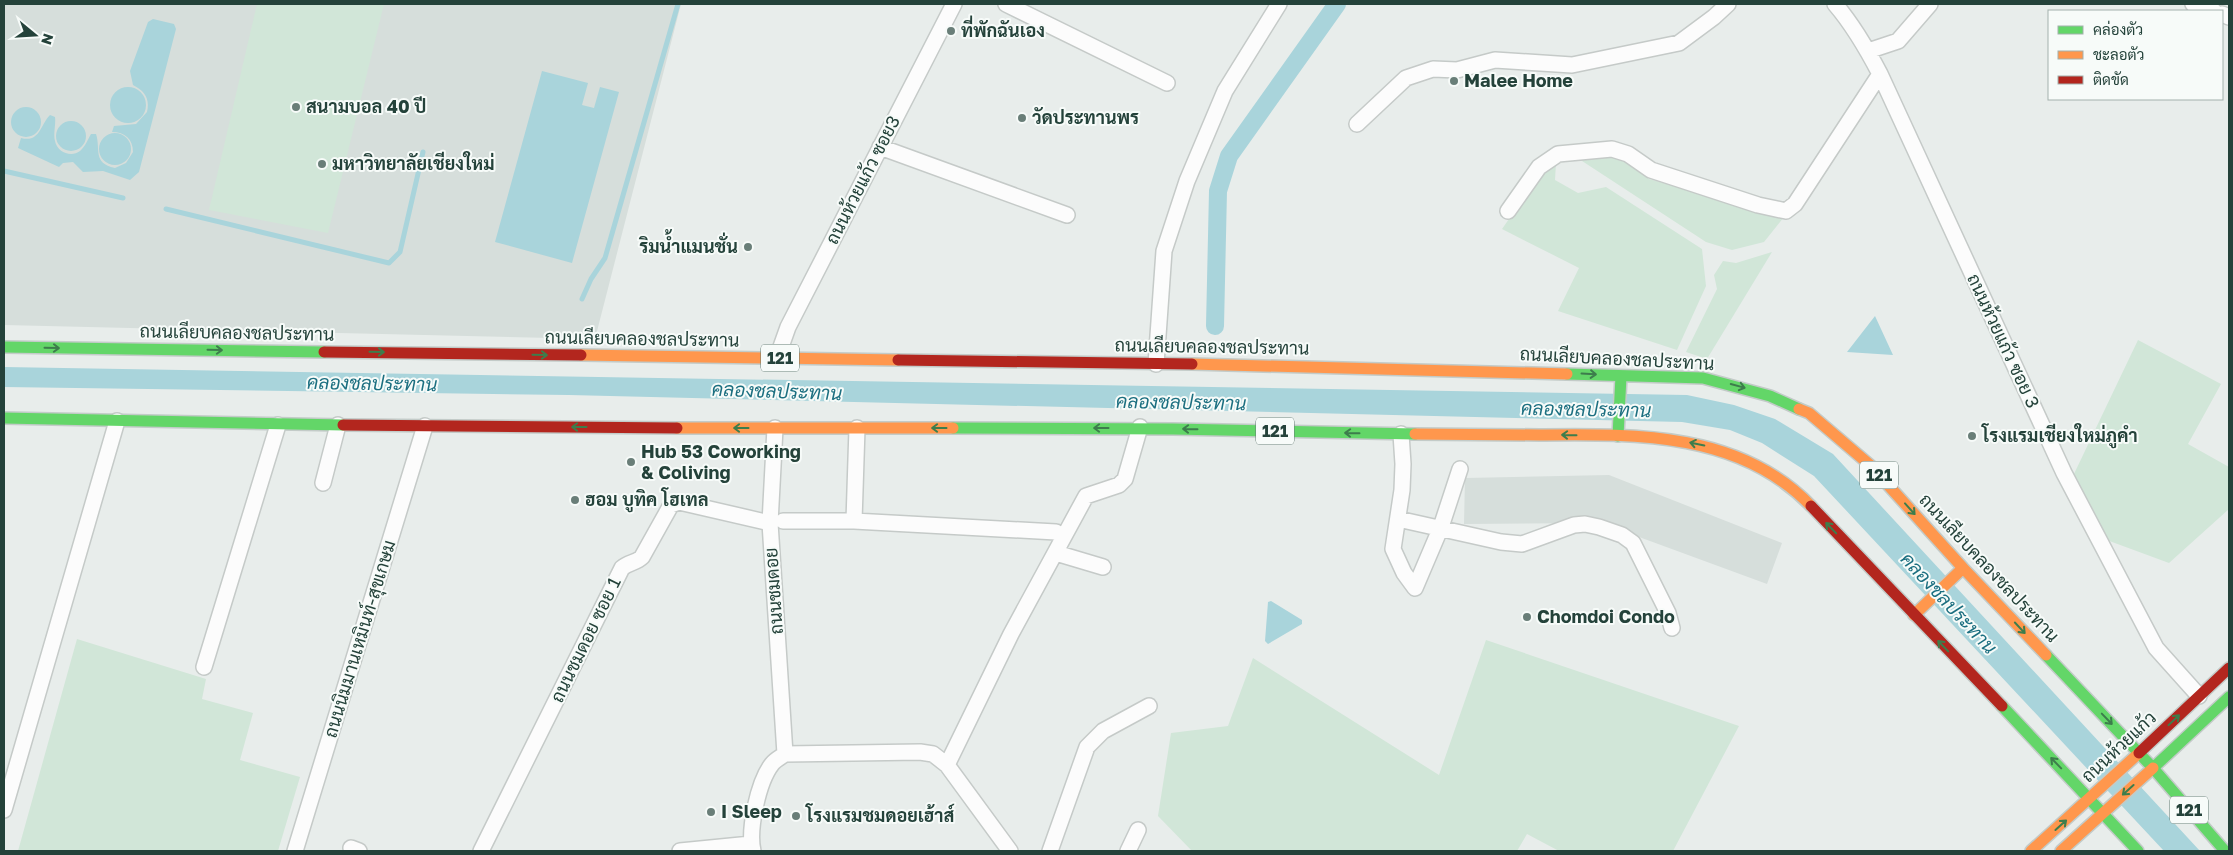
<svg xmlns="http://www.w3.org/2000/svg" width="2233" height="855" font-family="'Golos Text',Sarabun,sans-serif">
	<style>
		.built { fill: #d6dedb }
		.green { fill: #d1e6d8 }
		.water { fill: #a9d4db }
		.lines { fill: none; stroke-linecap: round; stroke-linejoin: round }
		.stream { stroke: #a9d4db; stroke-width: 5 }
		.canal { stroke: #a9d4db; stroke-width: 18 }
		.street-casing { stroke: #c5cac8; stroke-width: 18 }
		.fast-casing { stroke: #c3cbc8; stroke-width: 14 }
		.slow-casing { stroke: #c3cbc8; stroke-width: 14 }
		.jam-casing { stroke: #c3cbc8; stroke-width: 14 }
		.street { stroke: #fcfcfc; stroke-width: 15 }
		.fast { stroke: #63d668; stroke-width: 11 }
		.slow { stroke: #ff974d; stroke-width: 11 }
		.jam { stroke: #b3261e; stroke-width: 11 }
		.oneway { stroke: #3d7d4c }
		.poi-dot { fill: #697e78; stroke: #f7fbf9; stroke-width: 2 }
		.labels { text-anchor: middle; stroke-width: 4; stroke-linejoin: round; paint-order: stroke }
		.shield { fill: #f7fbf9; stroke: #637a73; stroke-width: 1 }
		.shield-label { font-size: 16px; font-weight: bold; fill: #24423a }
		.poi-label { font-size: 18px; font-weight: bold; fill: #24423a; stroke: #f7fbf9; text-anchor: start }
		.street-label { font-size: 18px; fill: #24423a; stroke: #f7fbf9 }
		.water-label { font-size: 19px; font-style: italic; fill: #1c6f80; stroke: #f7fbf9 }
	</style>
	<rect width="100%" height="100%" fill="#e8edeb"/>
	<path class="built" d="M4,4H681L595,339L4,325Z
		M1609,475L1782,543L1767,584L1601,523L1464,524L1465,478Z"/>
	<path class="green" d="M257,4H384L328,233L209,210Z
		M1623,157L1649,179L1784,217L1764,242L1732,250L1706,242L1579,159Z
		M1556,163L1555,180L1578,193L1606,187L1702,249L1706,286L1677,350L1558,311L1579,268L1502,229L1543,170Z
		M1772,252L1707,359L1686,352L1717,289L1714,275L1723,261L1736,263Z
		M2138,340L2221,384L2188,444L2229,467V509L2169,563L2104,539L2073,476Z
		M77,639L206,679L202,699L253,713L240,760L300,777L278,851H18Z
		M1486,640L1739,726L1673,851H1559L1527,834L1517,851H1192L1158,816L1171,733L1228,726L1253,658L1439,775Z"/>
	<path class="water" d="M153,19L174,24L176,29L139,172L130,180L103,171L83,172L73,162L63,163L59,167L18,148L21,138C40,143 40,125 50,115L55,117C56,125 53,134 55,141C57,152 71,158 80,151C85,147 88,139 91,134H96C101,149 92,163 115,168L126,163L133,152C133,139 125,132 112,132L114,126L136,124L147,112C150,99 145,91 133,85L130,71L148,22Z
		M542,71L588,83L582,105L594,108L600,87L619,92L572,263L495,242Z
		M110 105a18 18 0 1 1 36 0a18 18 0 1 1-36 0Z
		M11 122a15 15 0 1 1 30 0a15 15 0 1 1-30 0Z
		M56 136a15 15 0 1 1 30 0a15 15 0 1 1-30 0Z
		M99 149a16 16 0 1 1 32 0a16 16 0 1 1-32 0Z
		M1875,316L1893,355L1847,352Z
		M4,367L1687,395L1734,405L1775,419L1833,454L2200,851H2164L1814,476L1762,443L1730,430L1682,422L569,395L4,387Z
		M1271,601L1302,620V624L1268,644L1265,641L1268,602Z"/>
	<g class="lines">
		<path class="stream" d="M4,171L123,198
			M166,209L389,263L400,252L423,152
			M582,299L591,279L605,258L678,4"/>
		<path class="canal" d="M1215,326L1218,191L1229,156L1337,4"/>
		<g class="street-casing">
			<path id="street" d="M1006,4L1167,83
				M1835,4C1853,25 1867,49 1880,74L2064,473L2156,648L2199,696
				M2193,4L2214,11
				M2222,14L2229,17
				M1868,51L1898,41L1930,4
				M1357,124L1406,78L1433,69L1457,70L1495,60L1572,65L1679,43L1714,17L1728,4
				M880,147L1067,215
				M1508,211L1539,167L1558,154L1612,149L1628,154L1651,170L1758,205L1786,211L1795,204L1880,74
				M777,358L788,327L954,4
				M1156,364L1164,251L1187,181L1225,91L1279,4
				M775,428L770,523L785,754
				M1401,434L1403,464L1402,490L1393,549L1404,573L1415,588L1441,527L1460,469
				M323,483L338,425
				M1398,519L1501,542L1522,544L1574,525L1585,524L1599,527L1622,535L1633,543L1668,613L1672,628
				M783,521H854L1056,532
				M854,521L857,428
				M1056,553L1103,567
				M204,667L278,425
				M947,765L1011,634L1086,496L1119,485L1125,479L1140,427
				M4,810L117,421
				M351,848L359,851
				M295,851L425,426
				M481,851L622,568C629,562 636,563 642,557L671,505L679,502L770,523
				M680,851L751,844
				M753,851C748,830 758,782 772,764C775,760 781,757 785,754L920,752L933,754L947,765L1010,851
				M1050,851L1087,747L1103,731L1149,706
				M1128,851L1138,830"/>
		</g>
		<g class="fast-casing">
			<path id="fast" d="M4,347L324,352
				M1567,374L1703,378L1770,396L1799,409
				M4,418L343,425
				M953,428L1173,429L1415,434
				M1618,436L1621,376
				M2046,655L2153,768L2225,851
				M2002,706L2138,851
				M2153,768L2229,697"/>
		</g>
		<g class="slow-casing">
			<path id="slow" d="M581,355L898,360
				M1192,364L1567,374
				M1799,409L1809,413L1870,465L1963,568L2046,655
				M677,428H953
				M1415,434C1457,434 1499,435 1540,435C1636,434 1740,432 1811,506
				M1914,615L1963,568
				M2031,851L2139,753
				M2061,851L2153,768"/>
		</g>
		<g class="jam-casing">
			<path id="jam" d="M324,352L581,355
				M898,360L1192,364
				M343,425L677,428
				M1811,506L2002,706
				M2139,753L2229,668"/>
		</g>
		<use href="#street" class="street"/>
		<use href="#fast" class="fast"/>
		<use href="#slow" class="slow"/>
		<use href="#jam" class="jam"/>
	</g>
	<defs><path id="oneway-shaft" d="M-6 0H5M1.5-3L5.5 0L1.5 3" fill="none" stroke-width="1.6" stroke-linecap="round" stroke-linejoin="round" transform="scale(1.25)"/></defs>
	<g class="oneway">
		<use href="#oneway-shaft" transform="translate(52 348) rotate(1)"/>
		<use href="#oneway-shaft" transform="translate(215 350) rotate(1)"/>
		<use href="#oneway-shaft" transform="translate(377 352) rotate(1)"/>
		<use href="#oneway-shaft" transform="translate(540 355) rotate(1)"/>
		<use href="#oneway-shaft" transform="translate(1589 374) rotate(3)"/>
		<use href="#oneway-shaft" transform="translate(1738 386) rotate(15)"/>
		<use href="#oneway-shaft" transform="translate(579 427) rotate(-180)"/>
		<use href="#oneway-shaft" transform="translate(741 428) rotate(-180)"/>
		<use href="#oneway-shaft" transform="translate(939 428) rotate(180)"/>
		<use href="#oneway-shaft" transform="translate(1101 428) rotate(180)"/>
		<use href="#oneway-shaft" transform="translate(1190 429) rotate(-179)"/>
		<use href="#oneway-shaft" transform="translate(1352 433) rotate(-179)"/>
		<use href="#oneway-shaft" transform="translate(1569 435) rotate(-179)"/>
		<use href="#oneway-shaft" transform="translate(1697 444) rotate(-168)"/>
		<use href="#oneway-shaft" transform="translate(1910 509) rotate(48)"/>
		<use href="#oneway-shaft" transform="translate(1831 528) rotate(-134)"/>
		<use href="#oneway-shaft" transform="translate(2020 628) rotate(47)"/>
		<use href="#oneway-shaft" transform="translate(1943 646) rotate(-134)"/>
		<use href="#oneway-shaft" transform="translate(2107 719) rotate(46)"/>
		<use href="#oneway-shaft" transform="translate(2174 720) rotate(-43)"/>
		<use href="#oneway-shaft" transform="translate(2056 763) rotate(-134)"/>
		<use href="#oneway-shaft" transform="translate(2128 790) rotate(138)"/>
		<use href="#oneway-shaft" transform="translate(2061 825) rotate(-42)"/>
	</g>
	<g class="poi-dot">
		<circle cx="951" cy="31" r="5"/>
		<circle cx="1454" cy="81" r="5"/>
		<circle cx="296" cy="107" r="5"/>
		<circle cx="1022" cy="118" r="5"/>
		<circle cx="322" cy="164" r="5"/>
		<circle cx="748" cy="247" r="5"/>
		<circle cx="1972" cy="436" r="5"/>
		<circle cx="631" cy="462" r="5"/>
		<circle cx="575" cy="500" r="5"/>
		<circle cx="1527" cy="617" r="5"/>
		<circle cx="711" cy="812" r="5"/>
		<circle cx="796" cy="816" r="5"/>
	</g>
	<g class="labels">
		<g class="shield">
			<rect x="761" y="344.5" width="38" height="27" rx="4"/>
			<rect x="1256" y="417.5" width="38" height="27" rx="4"/>
			<rect x="1860" y="461.5" width="38" height="27" rx="4"/>
			<rect x="2170" y="796.5" width="38" height="27" rx="4"/>
		</g>
		<g class="shield-label">
			<text x="780" y="364">121</text>
			<text x="1275" y="437">121</text>
			<text x="1879" y="481">121</text>
			<text x="2189" y="816">121</text>
		</g>
		<g class="poi-label">
			<text x="961" y="37">ที่พักฉันเอง</text>
			<text x="1464" y="87">Malee Home</text>
			<text x="306" y="113">สนามบอล 40 ปี</text>
			<text x="1032" y="124">วัดประทานพร</text>
			<text x="332" y="170">มหาวิทยาลัยเชียงใหม่</text>
			<text x="738" y="253" text-anchor="end">ริมน้ำแมนชั่น</text>
			<text x="1982" y="442">โรงแรมเชียงใหม่ภูคำ</text>
			<text x="641" y="458">Hub 53 Coworking<tspan x="641" dy="21">&amp; Coliving</tspan></text>
			<text x="585" y="506">ฮอม บูทิค โฮเทล</text>
			<text x="1537" y="623">Chomdoi Condo</text>
			<text x="721" y="818">I Sleep</text>
			<text x="806" y="822">โรงแรมชมดอยเฮ้าส์</text>
		</g>
		<g class="street-label">
			<text transform="translate(863 180) rotate(-63)" y="6">ถนนห้วยแก้ว ซอย3</text>
			<text transform="translate(237 333) rotate(1)" y="6">ถนนเลียบคลองชลประทาน</text>
			<text transform="translate(642 339) rotate(1)" y="6">ถนนเลียบคลองชลประทาน</text>
			<text transform="translate(2003 341) rotate(65)" y="6">ถนนห้วยแก้ว ซอย 3</text>
			<text transform="translate(1212 347) rotate(1)" y="6">ถนนเลียบคลองชลประทาน</text>
			<text transform="translate(1617 359) rotate(3)" y="6">ถนนเลียบคลองชลประทาน</text>
			<text transform="translate(1989 568) rotate(47)" y="6">ถนนเลียบคลองชลประทาน</text>
			<text transform="translate(774 591) rotate(-94)" y="6">ถนนชมดอย</text>
			<text transform="translate(360 639) rotate(-73)" y="6">ถนนนิมมานเหมินท์-สุขเกษม</text>
			<text transform="translate(586 640) rotate(-64)" y="6">ถนนชมดอย ซอย 1</text>
			<text transform="translate(2119 747) rotate(-43)" y="6">ถนนห้วยแก้ว</text>
		</g>
		<g class="water-label">
			<text transform="translate(372 383) rotate(1)" y="7">คลองชลประทาน</text>
			<text transform="translate(777 391) rotate(2)" y="7">คลองชลประทาน</text>
			<text transform="translate(1181 402) rotate(1)" y="7">คลองชลประทาน</text>
			<text transform="translate(1586 409) rotate(1)" y="7">คลองชลประทาน</text>
			<text transform="translate(1949 603) rotate(47)" y="7">คลองชลประทาน</text>
		</g>
	</g>
	<rect width="2233" height="855" fill="none" stroke="#24423a" stroke-width="10"/>
	<rect x="2048" y="10" width="175" height="90" fill="#f7fbf9" stroke="#a3b1ad"/>
	<rect x="2058" y="26" width="25" height="8" fill="#63d668" stroke="#a3b1ad"/>
	<text x="2093" y="35" font-size="15" fill="#24423a">คล่องตัว</text>
	<rect x="2058" y="51" width="25" height="8" fill="#ff974d" stroke="#a3b1ad"/>
	<text x="2093" y="60" font-size="15" fill="#24423a">ชะลอตัว</text>
	<rect x="2058" y="76" width="25" height="8" fill="#b3261e" stroke="#a3b1ad"/>
	<text x="2093" y="85" font-size="15" fill="#24423a">ติดขัด</text>
	<g transform="translate(35 35) rotate(108)" stroke="#f7fbf9" stroke-width="4" paint-order="stroke">
	<path d="M0-4L9 19L0 12L-9 19Z" fill="#24423a"/>
	<text y="-8" font-size="14" font-weight="bold" text-anchor="middle" fill="#24423a">N</text>
	</g>
</svg>
